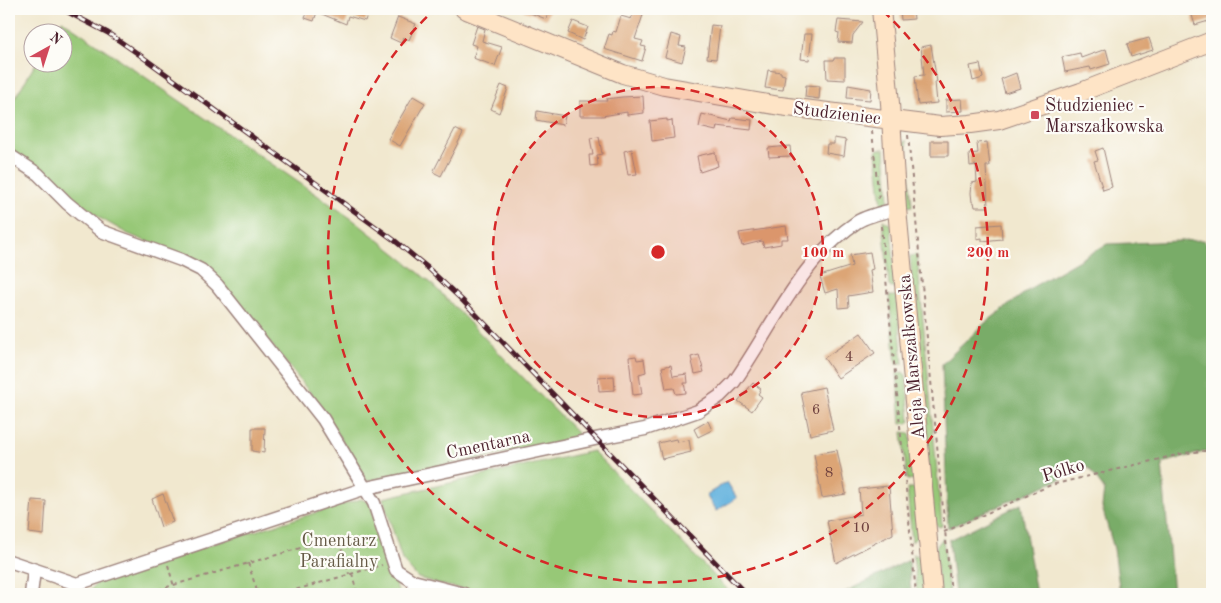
<svg xmlns="http://www.w3.org/2000/svg" width="1221" height="603" font-family="'Old Standard TT',serif">
	<style>
		.green { fill: #97c877; stroke: #707451 }
		.forest { fill: #79ac68; stroke: #62664a }
		.water { fill: #64b2de; stroke: #576884 }
		.building { fill: #dca576 }
		.lines { fill: none; stroke-linecap: round; stroke-linejoin: round }
		.street-casing { stroke: #9e847d; stroke-width: 15 }
		.secondary-casing { stroke: #9e847d; stroke-width: 20 }
		.path { stroke: #9e847d; stroke-width: 2; stroke-dasharray: 4 4; stroke-linecap: butt }
		.street { stroke: #fff; stroke-width: 12 }
		.secondary { stroke: #fee4c6; stroke-width: 18 }
		.rail-casing { stroke: #4a1f2b; stroke-width: 5 }
		.rail { stroke: #fdfcf7; stroke-width: 3; stroke-dasharray: 9; stroke-linecap: butt }
		.ring { fill: none; stroke: #d62828; stroke-width: 2.5; stroke-dasharray: 9 6 }
		.poi-dot { fill: #d1495b; stroke: #fdfcf7; stroke-width: 2 }
		.labels { text-anchor: middle; stroke-width: 4.5; stroke-linejoin: round; paint-order: stroke }
		.number-label { font-size: 15px; fill: #6e403e }
		.poi-label { font-size: 18px; fill: #4a1f2b; stroke: #fdfcf7; text-anchor: start }
		.street-label { font-size: 18px; fill: #4a1f2b; stroke: #fdfcf7 }
		.park-label { font-size: 18px; fill: #655a46; stroke: #fdfcf7 }
		.centre { fill: #d62828; stroke: #fdfcf7; stroke-width: 2.5 }
		.ring-label { font-size: 15px; text-anchor: middle; font-weight: bold; fill: #d62828; stroke: #fdfcf7; stroke-width: 4.5; stroke-linejoin: round; paint-order: stroke }
	</style>
	<rect width="100%" height="100%" fill="#fdfcf7"/>
	<filter id="ink" filterUnits="userSpaceOnUse"><feTurbulence type="fractalNoise" baseFrequency=".02" numOctaves="2"/><feDisplacementMap in="SourceGraphic" scale="10" xChannelSelector="R" yChannelSelector="G"/><feConvolveMatrix kernelMatrix="1 2 1 2 8 2 1 2 1" color-interpolation-filters="sRGB"/></filter>
	<filter id="wash" filterUnits="userSpaceOnUse"><feTurbulence type="fractalNoise" baseFrequency=".0096" numOctaves="4" result="noise"/><feDisplacementMap in="SourceGraphic" scale="20" xChannelSelector="R" yChannelSelector="G"/><feGaussianBlur stdDeviation="1.12" result="paint"/><feColorMatrix in="noise" values="0 0 0 0 0 0 0 0 0 0 0 0 0 0 0 0 0 1.4 0 .05"/><feComposite in="paint" operator="in"/></filter>
	<g filter="url(#wash)">
		<rect width="100%" height="100%" fill="#f1e8cf"/>
		<path class="green" d="M62,20L352,219L405,261L431,283L582,438L367,481L320,405L266,338L200,263L128,234L100,218L31,164L9,150V108L36,63L62,62V32H54Z
			M906,140L912,206L905,207L901,145Z
			M878,149H885L889,200L882,206L876,152Z
			M883,220L891,225L896,287L891,288L889,286Z
			M917,255L942,526L939,527L933,522L910,256Z
			M889,296H897L903,364H896Z
			M903,372L906,375L910,421L908,423L901,424L897,373Z
			M902,432L910,433L916,479L907,480Z
			M593,451L732,594H491L447,586L418,578L402,560L383,498Z
			M907,488H916L919,535L912,542Z
			M361,499L370,503L399,594H86L103,577Z
			M943,538L949,594H939L936,547Z
			M913,554L922,558L927,594H917Z"/>
		<path class="forest" d="M1204,240L1212,255V450L1162,463L1173,594H1120L1114,549L1102,507L1104,489L1088,467L948,528L942,364L985,323L1034,286L1107,244Z
			M1021,504L1036,594H955L949,540Z
			M909,560L911,594H841Z"/>
		<path class="water" d="M727,482L737,498L716,511L706,495Z"/>
		<g id="blocks">
			<path class="building" d="M309,9H369L365,21L348,16L346,24L317,12L314,21L305,18Z
				M520,9H550L546,19Z
				M635,9H645L635,39L643,41L641,46L646,47L642,61L604,49L609,34L612,35L613,31L616,32L621,16L631,19Z
				M900,9H913L914,19L901,20Z
				M1190,9H1212V20L1195,25Z
				M398,17L416,24L409,40L403,37L401,43L390,38Z
				M838,20L863,22L853,35L852,43L838,42L839,33L836,32Z
				M573,21L588,27L583,40L568,33Z
				M711,25L720,26L716,59L707,58Z
				M477,26L485,29L482,41L502,47L495,66L473,58L477,46L471,44Z
				M671,34L681,37L679,46L686,47L682,62L665,57Z
				M804,34H812L809,60L801,59Z
				M1149,38L1153,50L1131,57L1127,44Z
				M931,45L937,82H935L937,103L918,105L915,76L924,75L921,47Z
				M1106,49L1110,64L1091,70L1090,67L1065,72L1062,57L1080,53L1081,58Z
				M834,58H845V80L827,79L826,60H834Z
				M980,64L983,78L973,81L970,66Z
				M768,70L781,72V74L785,75L783,90L765,88Z
				M1016,73L1020,88L1005,93L1001,79Z
				M501,85L508,88L499,113L491,109Z
				M806,85L820,86L819,99L805,97Z
				M848,85L871,89L870,100L847,98Z
				M413,96L425,103L400,146L388,139Z
				M643,96L644,113L627,115V112L602,116H580V101H607L606,99L622,97Z
				M962,99L963,111L946,112V100Z
				M537,111L565,116L563,125L536,120Z
				M702,114L731,121L732,118L752,120L751,130L717,126L716,131L699,127Z
				M667,119V121L672,120L674,138L652,141L650,121Z
				M455,129L463,133L441,176L433,172Z
				M599,137L602,154L597,155L598,165L590,166L589,155H593L590,138Z
				M834,138L846,140L844,156L826,153L827,144H834Z
				M931,141H948V156H931Z
				M987,142L990,166H986L988,207H975L974,202H972L971,193L972,183L977,182L976,165L970,166L969,154L978,153L977,143Z
				M790,146L791,156L769,157L768,148Z
				M1103,148L1112,187L1103,190L1094,161L1098,160L1095,151Z
				M632,149L637,174L628,175L624,151Z
				M715,152L718,166L700,172L697,156Z
				M1001,224L1002,239L982,241V238L977,239V226Z
				M786,226L788,239H781V244L764,247L762,241L742,246L739,233Z
				M870,252L873,269L870,270L873,292L848,296L849,307L839,308L838,289L825,293L820,276L852,266L850,255Z
				M861,333L875,353L838,378L824,358Z
				M699,355L704,372L695,374L691,357Z
				M636,356L637,360L644,359L646,372L639,374L642,394L633,395L629,357Z
				M671,365L673,376L687,374L688,383H684L686,393L676,394L674,388L666,389L662,367Z
				M614,376L615,390L599,391L598,377Z
				M753,383L761,389L758,394L762,397L752,411L738,401Z
				M824,387L833,430L810,435L801,392Z
				M708,421L712,430L698,437L694,429Z
				M252,428H265L264,453L252,451Z
				M676,439L677,442L689,440L691,452L662,459L658,443Z
				M837,450L846,494L822,498L814,454Z
				M889,486L893,534L836,563L827,521L861,514L859,489Z
				M163,494L173,522L161,527L152,499Z
				M32,500L46,501L44,535L29,533Z"/>
		</g>
	</g>
	<g filter="url(#ink)">
		<use href="#blocks" fill-opacity="0" stroke="#9e847d" stroke-width="1"/>
		<g class="lines">
			<g class="street-casing">
				<path id="street" d="M9,155L38,174L67,203L101,231L181,260L201,270L217,285L323,419L374,503L396,570L413,581L417,594
					M9,561L77,584L366,488L595,439L645,429L698,411L720,396L734,382C772,328 800,260 857,222C868,215 884,212 897,209
					M413,581L464,594
					M31,594L34,571"/>
			</g>
			<g class="secondary-casing">
				<path id="secondary" d="M464,9L623,74L664,86L780,106L940,126L970,124L999,120L1081,92L1212,41
					M881,9L890,103L897,209L933,594"/>
			</g>
			<path class="path" d="M872,131L879,201
				M908,135L951,594
				M881,226L916,594
				M944,532L1051,485L1185,453L1212,450
				M248,563L258,594
				M168,565L176,594
				M352,573L357,594
				M143,594L338,537L349,574
				M281,594L382,565"/>
			<use href="#street" class="street"/>
			<use href="#secondary" class="secondary"/>
			<g class="rail-casing">
				<path id="rail" d="M62,9L108,33L137,53L394,240L428,268L462,300L746,594"/>
			</g>
			<use href="#rail" class="rail"/>
		</g>
	</g>
	<circle cx="658" cy="252" r="165" fill="#d62828" fill-opacity=".12"/>
	<g class="ring">
		<circle cx="658" cy="252" r="165"/>
		<path d="M883 11A330 330 0 1 1 433 11"/>
	</g>
	<rect class="poi-dot" x="1030" y="110" width="10" height="10" rx="2.5"/>
	<g class="labels">
		<g class="number-label">
			<text x="849" y="361">4</text>
			<text x="816" y="414">6</text>
			<text x="829" y="477">8</text>
			<text x="861" y="532">10</text>
		</g>
		<g class="poi-label">
			<text x="1045" y="111">Studzieniec -<tspan x="1045" dy="21">Marszałkowska</tspan></text>
		</g>
		<g class="street-label">
			<text transform="translate(837 113) rotate(7)" y="6">Studzieniec</text>
			<text transform="translate(911 357) rotate(-95)" y="6">Aleja Marszałkowska</text>
			<text transform="translate(488 444) rotate(-12)" y="6">Cmentarna</text>
			<text transform="translate(1063 470) rotate(-17)" y="6">Pólko</text>
		</g>
		<g class="park-label">
			<text x="339" y="546">Cmentarz<tspan x="339" dy="21">Parafialny</tspan></text>
		</g>
	</g>
	<circle cx="658" cy="252" r="8" class="centre"/>
	<g class="ring-label">
		<text x="823" y="257">100 m</text>
		<text x="988" y="257">200 m</text>
	</g>
	<rect width="1221" height="603" fill="none" stroke="#fdfcf7" stroke-width="30"/>
	<g transform="translate(48 48) rotate(39)"><circle r="24" fill="#fdfcf7" stroke="#b5a4a5"/>
	<path d="M0-4L9 19L0 12L-9 19Z" fill="#d1495b"/>
	<text y="-8" font-size="14" font-weight="bold" text-anchor="middle" fill="#4a1f2b">N</text>
	</g>
</svg>
